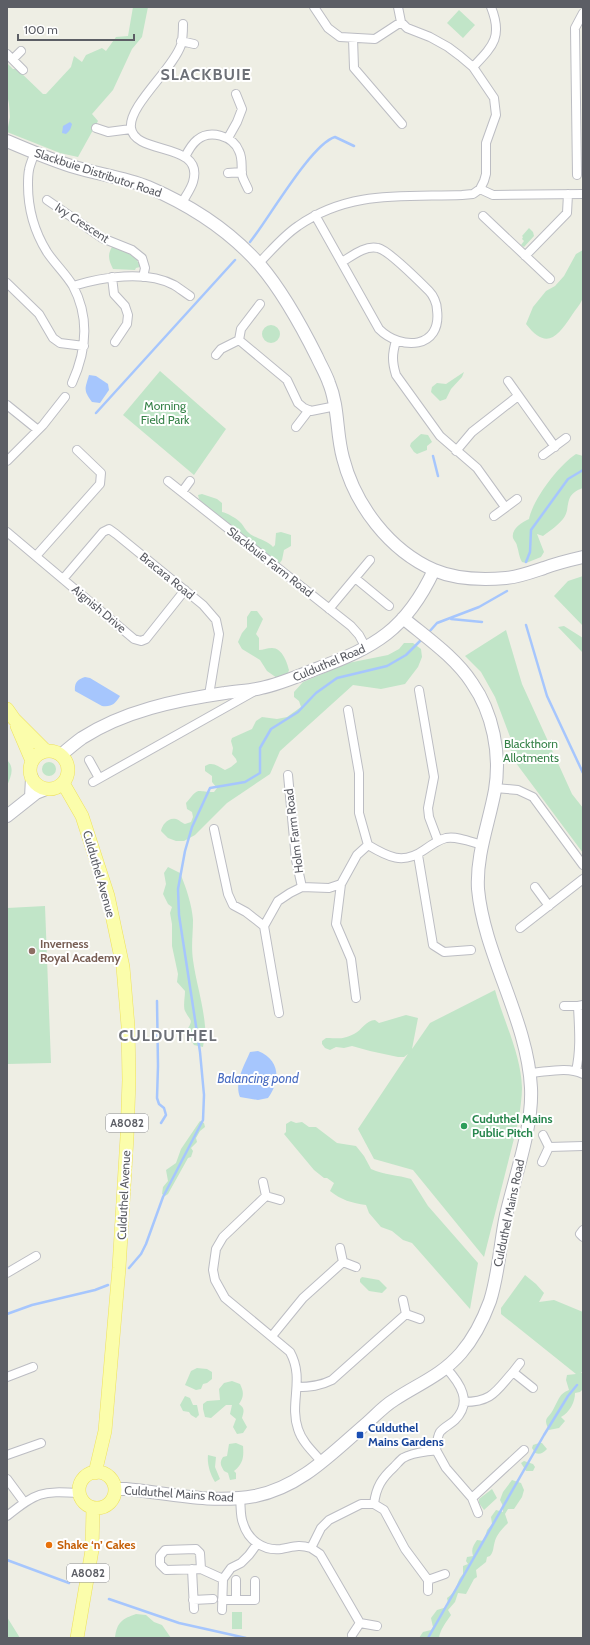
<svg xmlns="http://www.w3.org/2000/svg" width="590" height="1645" font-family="Cabin,sans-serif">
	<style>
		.green { fill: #c1e5c8 }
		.water { fill: #a6c6fd }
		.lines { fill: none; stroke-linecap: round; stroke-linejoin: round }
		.stream { stroke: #a6c6fd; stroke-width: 2.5 }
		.street-casing { stroke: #bcbdc3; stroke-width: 10 }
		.secondary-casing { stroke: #babbc2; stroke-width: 14 }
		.primary-casing { stroke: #eee25d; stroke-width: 14 }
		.street { stroke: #fff; stroke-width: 8 }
		.secondary { stroke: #fff; stroke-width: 12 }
		.primary { stroke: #fbfdab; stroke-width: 13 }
		.education-dot { fill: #8d6e63; stroke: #fff; stroke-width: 1.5 }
		.leisure-dot { fill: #2e9e5b; stroke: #fff; stroke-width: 1.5 }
		.transit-dot { fill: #1a4fb4; stroke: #fff; stroke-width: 1.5 }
		.food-dot { fill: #e8710a; stroke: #fff; stroke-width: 1.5 }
		.labels { text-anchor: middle; stroke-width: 4; stroke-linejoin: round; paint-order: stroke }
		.shield { fill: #fff; stroke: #8d8e93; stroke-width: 1 }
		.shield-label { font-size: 11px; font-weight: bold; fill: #5c5e65 }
		.street-label { font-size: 12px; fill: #5c5e65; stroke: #fff }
		.park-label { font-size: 12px; fill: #368248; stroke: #fff }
		.education-label { font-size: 12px; font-weight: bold; fill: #785e54; stroke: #fff; text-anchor: start }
		.leisure-label { font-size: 12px; font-weight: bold; fill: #27864d; stroke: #fff; text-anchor: start }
		.transit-label { font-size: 12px; font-weight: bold; fill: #164399; stroke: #fff; text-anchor: start }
		.food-label { font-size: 12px; font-weight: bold; fill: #c56008; stroke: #fff; text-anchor: start }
		.water-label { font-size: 13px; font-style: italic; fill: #486cc1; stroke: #fff }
		.district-label { font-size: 16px; font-weight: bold; letter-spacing: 1px; fill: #6d7077; stroke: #fff }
	</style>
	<rect width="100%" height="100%" fill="#eeeee4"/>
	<path class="green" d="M133,7H148L142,37L132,49L113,90L92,114L98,121L78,157L60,153L7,132L10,117L9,104L7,94V63L13,69H17L43,94H46L71,67L74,56L82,62L86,55L102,48L106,51L116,37L128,36Z
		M459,10L475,25L463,38L447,23Z
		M529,228L533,232L534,236L524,247L521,245L524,241L522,239L523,237L522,236Z
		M112,247C123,248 138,256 140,267L136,268L135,270L113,269C109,261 107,255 112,247Z
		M583,250C583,260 586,293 582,300C580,305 575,310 572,315C557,338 546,350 526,324L533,307L546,291L555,286L564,276L576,254Z
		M262 334a9 9 0 1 1 18 0a9 9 0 1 1-18 0Z
		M160,371L226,429L194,475L123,415Z
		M464,372L462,377L451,389L446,399L440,401L431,392L432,387L437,383L446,384Z
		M421,434L428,435L432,442L427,446V450L417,454L414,452L410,446L411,443Z
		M576,454L583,456V488C562,495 572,508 563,519C558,525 550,531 543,536L537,534L544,552L541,557L526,563L522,562C519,557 519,552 517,546C517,543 514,541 513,538C511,529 522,522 529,519C533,499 559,465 576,454Z
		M202,494L217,499L222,503V512C227,513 238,519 241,523C244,526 245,530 249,533C254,538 267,540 273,547L275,545L276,533L281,532L291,535V546L284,550L282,560L279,564H272L207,508L199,499L198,495Z
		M583,576V626L554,596L568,581Z
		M251,611H257L263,619L256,634L259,638V650C263,650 267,648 272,648C282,648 287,662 289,670L287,676L277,678L267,671L260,660L242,649L238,642L242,633L247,627V617Z
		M564,626L583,638V653L558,627Z
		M506,630L522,684L572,794L583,808V853L510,755L512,742L495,697L481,672L465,656Z
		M404,643H413L421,649L422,657L418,667L405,684L381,689L353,685L280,751L270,774L227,803L195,835L184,841H176L168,838L161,831C162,825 168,817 176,819C178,819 182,823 185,824L191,822L193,817L192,812L187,809L186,803C200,786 195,792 214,792L217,788L212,782V776L205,771V766C212,761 218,766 225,770L231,767L237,762L236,759L232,754L233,748L231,741L232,738L252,729L256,721L262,717L277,719L287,717L301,707L299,701L294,697V692L303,682L348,663L388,655L399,649Z
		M7,760C15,768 11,776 7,786Z
		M42 769a7 7 0 1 1 14 0a7 7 0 1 1-14 0Z
		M168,867L180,873C186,887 192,905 193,920C193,934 191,945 193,960C196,982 203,1003 205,1026C206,1032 204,1040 203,1047L194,1045L186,1032C194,1018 191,1023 185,1011C183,1006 185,997 185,991L177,982L178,974L172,946V924L170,913L172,907L168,904L163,894L166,884L164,873Z
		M45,906L51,1063L7,1064V908Z
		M495,990C504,1022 521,1054 522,1088C522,1098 520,1108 519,1119L484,1257L413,1170L374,1159L358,1129L408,1054L404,1057H398L370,1051L352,1046L344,1048L336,1047L330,1050L325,1048L322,1044V1041L326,1038C339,1038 341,1040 354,1034C362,1030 366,1020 375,1020L379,1023L406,1015L418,1018L412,1049L430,1023Z
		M200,1121L204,1123L205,1127L200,1131L196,1138L197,1142L191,1148L193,1151L191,1157L188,1158L168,1194L165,1196L162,1194L163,1187L168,1181L166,1170L176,1163L181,1149Z
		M291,1121L296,1123L302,1122L309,1127H316L337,1143L356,1146L364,1156L371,1169C384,1175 398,1175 411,1179L428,1206L478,1263L470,1309L412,1243L403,1240L392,1231L381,1227L369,1213L366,1205C352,1203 341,1200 330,1191L334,1183L327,1178H324L314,1170L284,1134L286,1132V1124Z
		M525,1275L536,1284L544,1293L539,1302L554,1300L583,1312V1371L581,1373H583V1389L580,1392L575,1393C575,1402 570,1412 561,1417L565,1421L559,1428L549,1430C542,1417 549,1419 554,1408C559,1399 559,1394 569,1390L566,1380L567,1375L576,1374L501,1314V1308Z
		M362,1277L379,1280L387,1288L382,1293L369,1291L360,1282V1279Z
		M197,1368L207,1369L212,1372V1379L207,1383L203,1384L201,1389L196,1390L185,1385L191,1371Z
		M232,1381L240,1384C244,1392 244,1397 239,1404C245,1408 244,1411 242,1418L247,1427L243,1433L237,1434L233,1427L236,1419L230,1414L232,1405H226L211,1418L205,1417L203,1409V1404L207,1401L220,1400L219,1389L224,1383Z
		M185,1396L190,1398L193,1405H197L199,1415L196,1418L191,1415L189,1412L183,1411L180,1405Z
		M236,1443L243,1446C244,1457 243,1464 234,1471L236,1473V1479L230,1480L228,1473L224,1471C221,1466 219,1463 223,1457L227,1456L229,1444Z
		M539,1443H542L547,1449C543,1453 540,1455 535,1453L532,1448L533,1445Z
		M208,1455L216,1457L215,1467L220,1479L215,1482C210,1474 207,1464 208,1455Z
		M524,1461L533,1464L535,1467L533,1471H526L521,1463Z
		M512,1480L521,1483L524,1490L522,1497L514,1509H508L505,1514L508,1523C503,1528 497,1534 495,1541C493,1547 494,1551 490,1556L487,1557L486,1562L476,1570L477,1577L474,1579L466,1594L458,1593L455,1602L448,1610L451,1615C446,1622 440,1630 439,1638H419L423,1632L431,1630L433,1627L431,1618L437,1610L447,1607L448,1603L447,1598C459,1590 455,1583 463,1574V1566L468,1564L466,1561L467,1557L473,1556C471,1549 473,1546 477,1540L484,1541L487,1530L492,1524L491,1517L496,1510L503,1512V1506L500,1500L503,1492Z
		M492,1489L497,1498L484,1510L479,1503V1499Z
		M232,1612H242V1629H232Z
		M136,1614L146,1615L154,1622L162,1625L171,1638H115C117,1622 122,1619 136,1614Z
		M7,1617L20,1638H7Z"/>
	<path class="water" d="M70,122L72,124C71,128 70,131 66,134L62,133L63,126Z
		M89,375L96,376L108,384L109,390L100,403L92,402C83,390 85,389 89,375Z
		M85,677L90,678L120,696C115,704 112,707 102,706L75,691C74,683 78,679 85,677Z
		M258,1051C280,1060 281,1080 268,1098L258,1100L240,1097C234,1082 244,1066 250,1052Z"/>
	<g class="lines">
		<path class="stream" d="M250,242C268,220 311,144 335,137L354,146
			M96,413L235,260
			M433,456L438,476
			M526,562L530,552L531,530L568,479L583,470
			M451,619L482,622
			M526,625L547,696L583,773
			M429,632L437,623L479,607L507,591
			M157,1001L158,1066L157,1098L159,1104L164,1108L166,1115L161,1123
			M129,1268L141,1254L146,1244L163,1197L203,1120L204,1095L200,1052L179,915L178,889L185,851L192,827L210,788L245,782L260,773V748L271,729L298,712L316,693L337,678L387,666L406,655L421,640
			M7,1314L32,1305L95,1290L108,1285
			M7,1560L69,1583
			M109,1599L179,1623L246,1638
			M428,1638L544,1435L568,1396L577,1385"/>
		<g class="street-casing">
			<path id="street" d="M314,7L328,28L340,37L375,39L401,22
				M353,38L354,68L402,124
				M181,41L194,44
				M7,54L23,70
				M13,59L21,51
				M473,67C493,46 503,37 491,7
				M96,128L108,132L131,129
				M228,138L237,122L242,109L236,94
				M35,152C33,158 30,164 29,170C28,175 28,180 28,185C28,210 34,231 47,252C55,264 66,274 73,286C90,318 86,352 72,383
				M185,157C188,151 192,144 197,140C210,129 233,136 239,151C243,159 241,166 242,175C243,180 246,184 248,189
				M228,173L242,172
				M577,175L575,28L583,13
				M480,189L493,195L583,194
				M47,200L102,238L132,250L142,258L145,268L143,277
				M182,203C185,197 191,189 193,182C205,141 135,156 131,128C128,106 173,69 181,45C183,38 183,31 183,24
				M315,215L379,329C401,351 442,349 437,310C437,303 433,295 429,291C420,282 388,250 378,248C365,245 352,256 342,262
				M483,216L550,279
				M525,256L567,213L568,194
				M258,264C271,251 283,236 298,226C349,190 403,197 462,195L473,194L480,189L484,181L486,174V143L496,115L494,98L473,67L460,56L448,47L430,37L407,28L401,22L398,7
				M112,277L114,294L125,306L128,315L127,324L115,342
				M7,283L39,314L53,338L60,343L84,346
				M73,286C102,277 146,270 174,285C179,288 184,292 190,296
				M239,340L287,380L298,403L304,408L311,411L336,406
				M396,341C392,354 392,362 396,375L440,436L477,468L505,507
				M216,355L221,349L239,340L241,329L260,304
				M508,381L555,447
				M7,405L38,430
				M296,427L309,410
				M456,451L472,432L518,396
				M543,455L566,438
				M7,461L43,425L65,397
				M168,481L351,626L359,635L366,648
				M182,492L190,481
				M494,516L517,499
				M7,532L134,639L141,641L146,639L185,590
				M36,556L100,484L101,473L77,450
				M355,578L389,606
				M63,579L103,532L109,529L116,534L203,605L216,620L219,634L209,695
				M329,609L370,560
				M419,690L434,777L428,808L429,817L438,841
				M348,710L359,773V813L368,845C388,857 403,865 424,850C431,845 438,840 446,838C458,836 471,842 482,845
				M89,760L99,778
				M288,775L296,860L302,887
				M93,782L253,692
				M495,788L518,790L533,797L583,865
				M214,829L228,894L233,905L246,912L264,926
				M418,855L433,945L444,952L471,950
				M341,884L336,924L351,959L356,998
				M535,887L549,906
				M520,928L583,879
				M564,1006H578
				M279,1013L264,926L278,901L290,893L302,887L329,888L341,884L357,855L368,845
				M576,1071C581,1049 579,1028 578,1006L583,1005
				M530,1073C547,1072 567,1066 583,1074
				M549,1147L583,1146
				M542,1162L549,1147L543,1135
				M263,1182L266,1196
				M280,1200L266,1196L223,1237L216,1249L213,1270L215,1280L225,1298L290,1352C305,1379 289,1403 298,1429C302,1442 313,1452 322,1462
				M583,1230L580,1234L583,1237
				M340,1248L343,1262L356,1267
				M7,1273L36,1256
				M403,1300L406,1314L420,1319
				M272,1336L303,1298L343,1262
				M513,1372L520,1363
				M7,1377L33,1367
				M297,1387C310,1387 320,1386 332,1380L406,1314
				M464,1402C492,1402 496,1391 513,1372L533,1388
				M436,1450L446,1468L472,1498L524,1450
				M7,1455L41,1443
				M7,1479L24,1502
				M240,1498C241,1506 240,1516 243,1523C248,1540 263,1551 281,1549C293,1547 298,1544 311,1548L321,1528L329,1520L361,1504H374C376,1487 382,1478 394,1467C397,1464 400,1460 403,1458C413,1452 426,1452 436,1450C437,1444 437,1437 440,1432C444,1427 451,1424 455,1420C473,1402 460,1383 446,1368
				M472,1498L478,1513
				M374,1504L384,1510L405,1549L428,1580V1591
				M7,1516C37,1492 41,1491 79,1493
				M311,1548L320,1554L360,1623
				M192,1569L194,1609
				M201,1569L200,1553L196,1549L165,1550L160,1556V1564L166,1570L201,1569L223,1579
				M428,1580L445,1574
				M193,1600L213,1599
				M222,1600H255V1581
				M236,1600V1580
				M222,1610L223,1579L231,1568L241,1563L249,1555L257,1544
				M352,1635L360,1623L377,1626"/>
		</g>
		<g class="secondary-casing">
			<path id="secondary" d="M7,141C28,150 49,159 71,166C96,174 123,177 148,187C190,205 230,231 260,265C283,292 301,325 317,357C321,366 326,374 329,383C339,407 336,433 343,458C355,505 389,550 434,570C455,579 483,580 506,578C519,577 532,572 544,568C557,563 570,560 583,557
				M61,755C68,749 75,743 82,738C124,711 176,700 225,693C237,691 250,691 261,688C280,684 298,676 316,669C375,647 406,630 434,570
				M31,797L32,778
				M7,816L36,793L46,789
				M115,1489H126C168,1493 212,1504 255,1496C301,1487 333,1452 367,1423C376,1415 384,1406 394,1400C418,1384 441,1376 461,1353C474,1338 483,1320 490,1301C499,1273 500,1243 506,1215C515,1176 533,1127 531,1088C528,1021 484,955 478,889C476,855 489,823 495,790C501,754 493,713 472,683C455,657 427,638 403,618"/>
		</g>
		<g class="primary-casing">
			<path id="primary" d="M7,709L14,719L46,751
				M17,726L32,761
				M30 770a19 19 0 1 1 38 0a19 19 0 1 1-38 0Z
				M63,783L82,816L108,896L123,967L128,1026L129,1080L127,1137L119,1268L105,1431L95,1473
				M79 1490a18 18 0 1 1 36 0a18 18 0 1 1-36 0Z
				M77,1638L92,1550L93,1508"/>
		</g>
		<use href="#street" class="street"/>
		<use href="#secondary" class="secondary"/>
		<use href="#primary" class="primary"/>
	</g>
	<circle class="education-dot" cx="32" cy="951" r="4"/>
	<circle class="leisure-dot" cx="464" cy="1126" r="4"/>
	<rect class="transit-dot" x="356" y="1431" width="8" height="8" rx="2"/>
	<circle class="food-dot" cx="49" cy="1545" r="4"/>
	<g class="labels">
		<g class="shield">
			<rect x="106" y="1114" width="42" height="18" rx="3"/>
			<rect x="67" y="1564" width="42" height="18" rx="3"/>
		</g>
		<g class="shield-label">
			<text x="127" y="1127">A8082</text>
			<text x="88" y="1577">A8082</text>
		</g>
		<g class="street-label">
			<text transform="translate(98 173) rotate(18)" y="4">Slackbuie Distributor Road</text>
			<text transform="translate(82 223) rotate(33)" y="4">Ivy Crescent</text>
			<text transform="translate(270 562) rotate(38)" y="4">Slackbuie Farm Road</text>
			<text transform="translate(167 576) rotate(39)" y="4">Bracara Road</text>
			<text transform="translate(99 609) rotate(40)" y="4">Aignish Drive</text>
			<text transform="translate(329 663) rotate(-23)" y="4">Culduthel Road</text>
			<text transform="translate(294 831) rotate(-97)" y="4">Holm Farm Road</text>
			<text transform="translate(99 874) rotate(74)" y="4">Culduthel Avenue</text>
			<text transform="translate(124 1195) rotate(-87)" y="4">Culduthel Avenue</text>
			<text transform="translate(509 1213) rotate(-78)" y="4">Culduthel Mains Road</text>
			<text transform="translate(179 1494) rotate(4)" y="4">Culduthel Mains Road</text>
		</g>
		<g class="park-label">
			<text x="165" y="410">Morning<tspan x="165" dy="14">Field Park</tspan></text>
			<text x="531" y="748">Blackthorn<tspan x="531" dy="14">Allotments</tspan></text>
		</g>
		<g class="education-label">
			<text x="40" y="948">Inverness<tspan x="40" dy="14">Royal Academy</tspan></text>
		</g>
		<g class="leisure-label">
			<text x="472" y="1123">Cuduthel Mains<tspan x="472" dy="14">Public Pitch</tspan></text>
		</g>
		<g class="transit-label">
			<text x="368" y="1432">Culduthel<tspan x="368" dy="14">Mains Gardens</tspan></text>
		</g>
		<g class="food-label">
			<text x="57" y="1549">Shake ‘n’ Cakes</text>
		</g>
		<g class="water-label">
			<text x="258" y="1083">Balancing pond</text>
		</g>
		<g class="district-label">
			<text x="206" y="80">SLACKBUIE</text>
			<text x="168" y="1041">CULDUTHEL</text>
		</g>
	</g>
	<rect width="590" height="1645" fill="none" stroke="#5c5e65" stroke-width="16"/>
	<path d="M18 34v6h116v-6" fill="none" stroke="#5c5e65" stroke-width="2"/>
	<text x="24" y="34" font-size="12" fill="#5c5e65" stroke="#ffffff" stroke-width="3" paint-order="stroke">100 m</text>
</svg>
